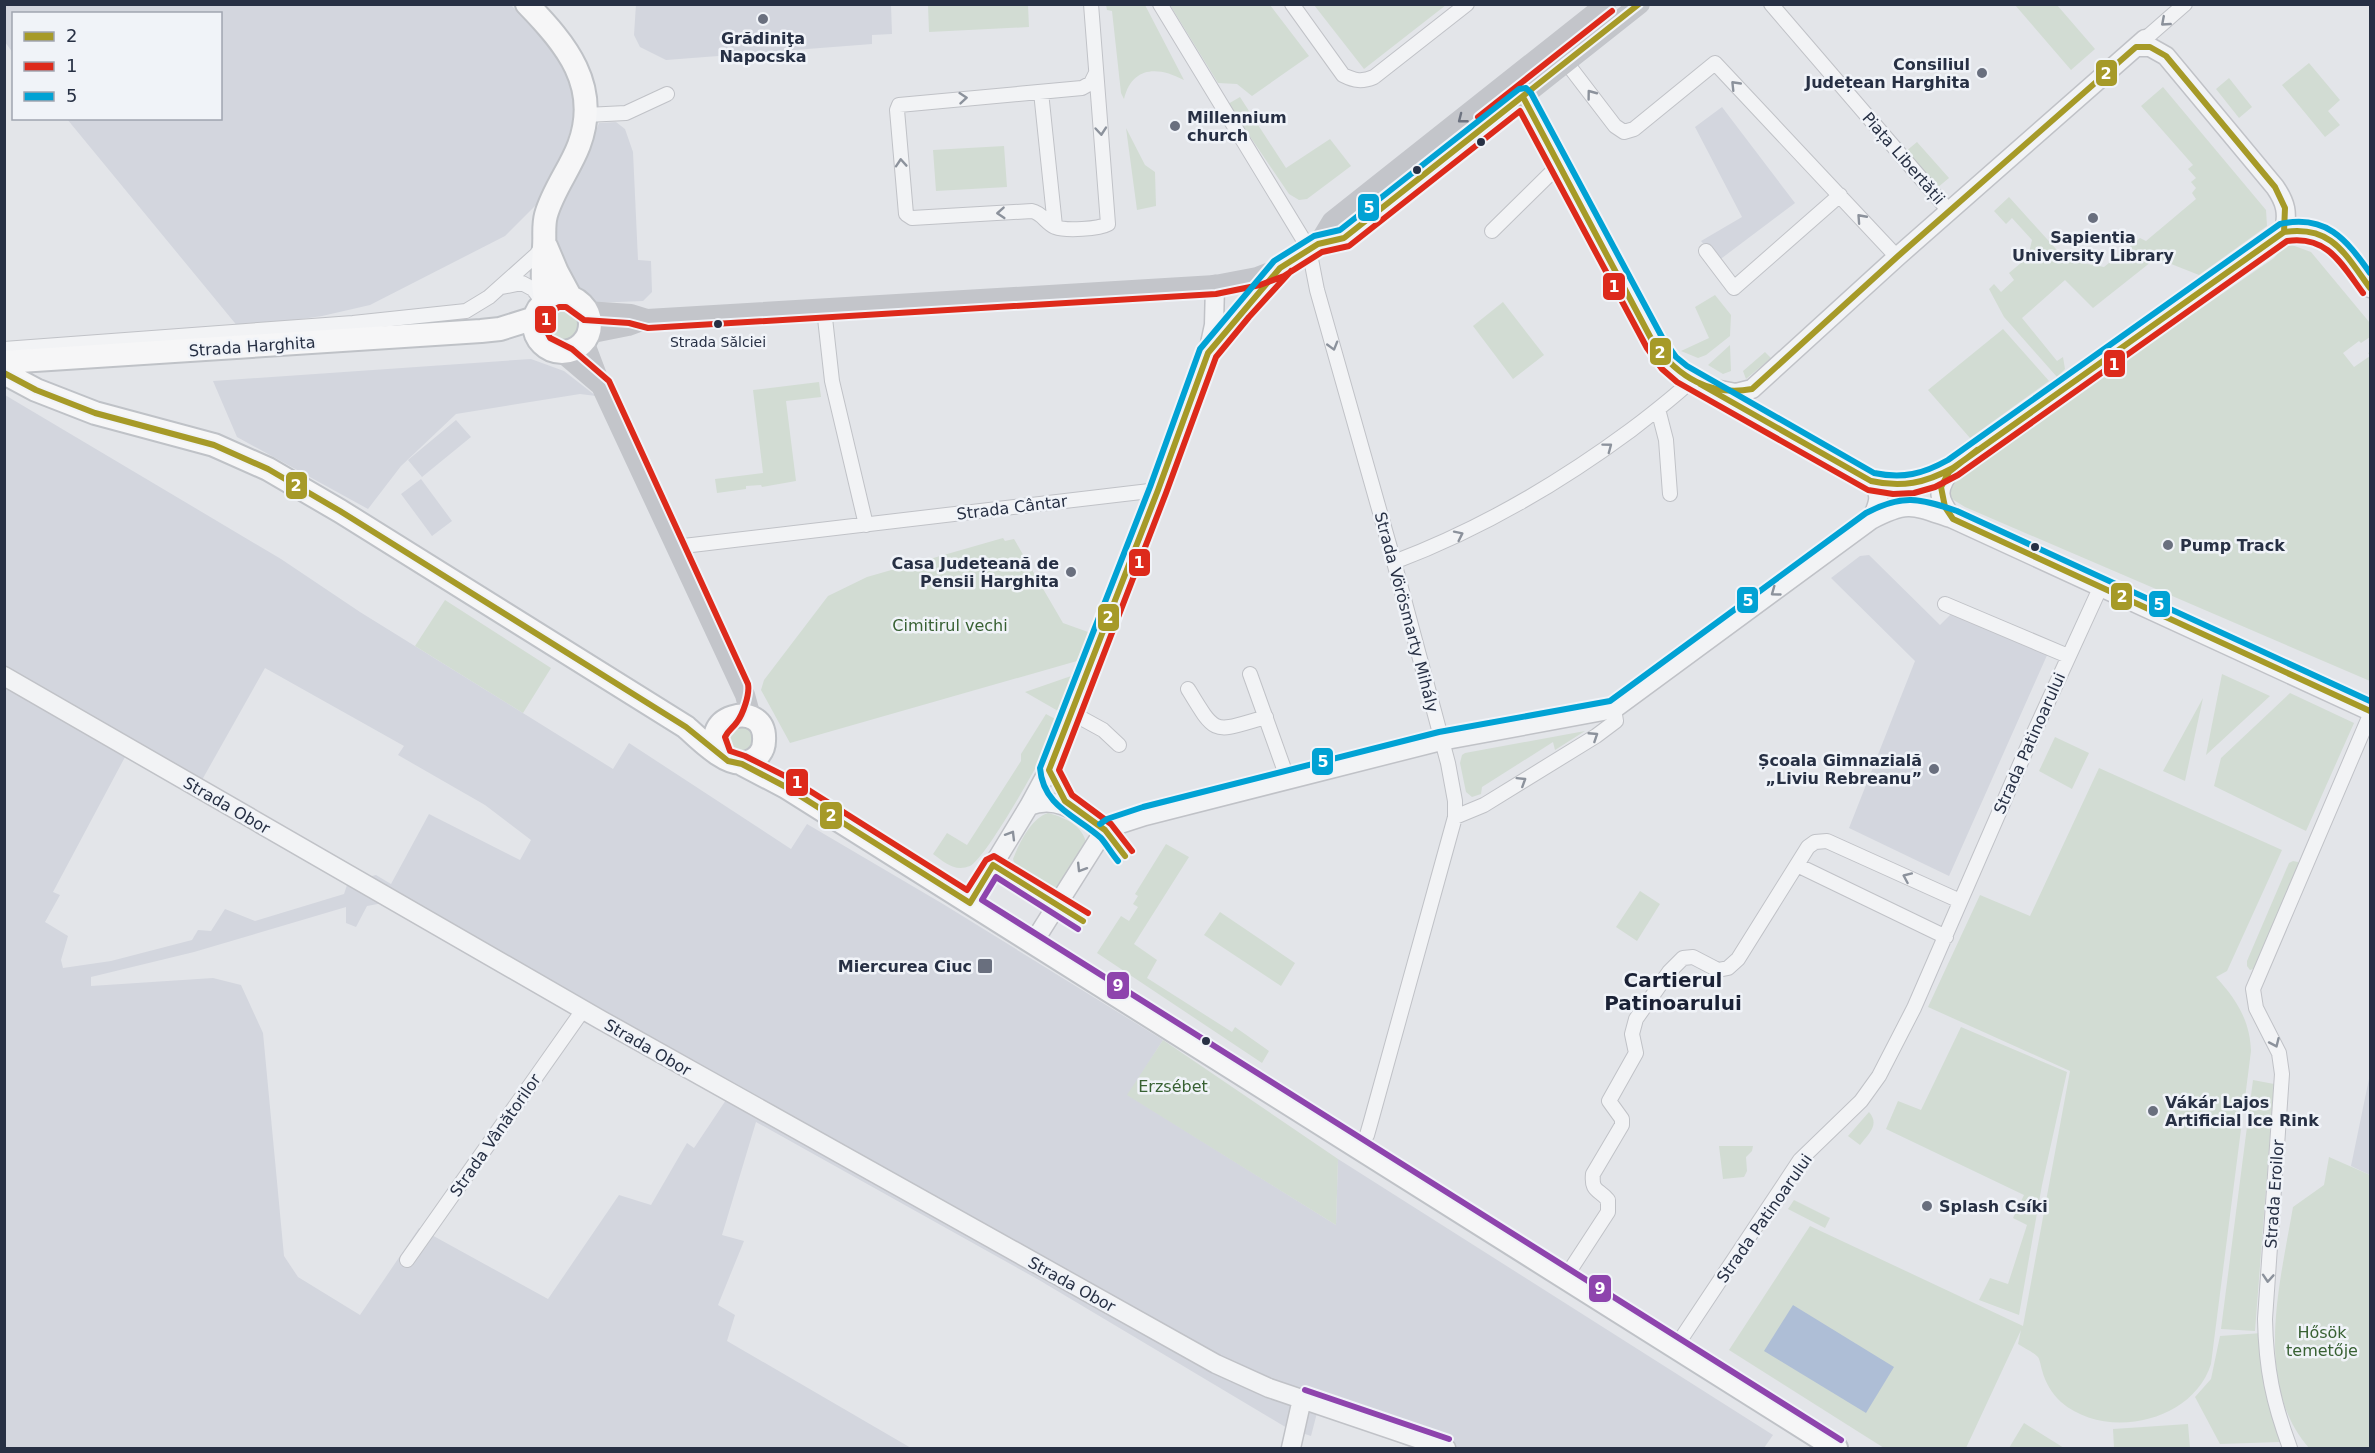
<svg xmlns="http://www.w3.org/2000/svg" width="2375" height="1453" font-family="'DejaVu Sans',sans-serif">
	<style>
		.built { fill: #d3d6de; fill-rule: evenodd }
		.green { fill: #d2dcd3 }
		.water { fill: #aebed6 }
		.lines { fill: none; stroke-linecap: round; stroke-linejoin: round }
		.minor-casing { stroke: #c0c2c7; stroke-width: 16 }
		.tertiary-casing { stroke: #c0c2c7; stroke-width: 21 }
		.primary-casing { stroke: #bfc2c7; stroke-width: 26 }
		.minor { stroke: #f2f3f5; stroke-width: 14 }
		.tertiary { stroke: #f2f3f5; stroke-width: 18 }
		.secondary { stroke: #c3c5ca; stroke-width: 20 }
		.primary { stroke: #f6f6f7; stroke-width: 22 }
		.bus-1-casing { stroke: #f0f3f8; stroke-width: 10 }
		.bus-2-casing { stroke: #f0f3f8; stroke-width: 10 }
		.bus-3-casing { stroke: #f0f3f8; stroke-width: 10 }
		.bus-4-casing { stroke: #f0f3f8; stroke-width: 10 }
		.bus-1 { stroke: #a69a28; stroke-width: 6 }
		.bus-2 { stroke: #dd2a1b; stroke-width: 6 }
		.bus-3 { stroke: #01a2d4; stroke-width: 6 }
		.bus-4 { stroke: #8e44ad; stroke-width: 6 }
		.oneway { stroke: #8c929c }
		.oneway2 { stroke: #6d7380 }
		.poi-dot { fill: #696f7e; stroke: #f0f3f8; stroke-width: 2 }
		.bus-dot { fill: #273044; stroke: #f0f3f8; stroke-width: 2 }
		.labels { text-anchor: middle; stroke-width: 5; stroke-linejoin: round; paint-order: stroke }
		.bus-label { font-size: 14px; fill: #273044; stroke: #f0f3f8 }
		.poi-label { font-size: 16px; font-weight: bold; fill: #273044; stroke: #f0f3f8; text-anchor: end }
		.street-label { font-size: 16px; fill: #273044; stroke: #f0f3f8 }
		.park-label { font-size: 16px; fill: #386133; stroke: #f0f3f8 }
		.quarter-label { font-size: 20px; font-weight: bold; fill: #1a2135; stroke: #f0f3f8 }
		.line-badge { stroke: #f0f3f8; stroke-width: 2 }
		.badge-label { font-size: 16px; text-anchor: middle; font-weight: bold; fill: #fff }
	</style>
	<rect width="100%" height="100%" fill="#e3e5e9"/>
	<path class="built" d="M636,4L891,5L892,34L872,35V44L666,60L640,47L634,35Z
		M4,5H511L552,47L568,74L574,100L573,121L564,151L547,180L536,205L505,236L370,305L322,316L239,328L67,119L220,118V14H14L13,53L5,42Z
		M1722,107L1795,203L1718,261L1701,241L1742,217L1695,127Z
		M616,122L625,129L633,152L638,260L651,261L652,292L643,301L592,303L579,295L559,252L556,234L558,216L565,195L588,152L599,123Z
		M531,359L564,371L596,396L580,394L456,414L401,466L368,509L237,437L213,381Z
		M5,395L281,559L360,612L613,769L629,743L791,849L807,824L943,904L1163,1040L1128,1095L1336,1225L1338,1159L1773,1435L1764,1448H1411L1318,1409L1311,1436L1287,1428L1039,1280L756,1122L722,1235L744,1241L718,1305L735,1315L727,1341L911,1448H5ZM265,668L404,746L398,755L485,805L531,840L520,860L429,814L391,884L376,875L348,882L344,894L255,921L225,909L211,931L198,930L192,940L111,961L63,968L61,960L68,936L45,922L60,895L53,892L125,757L193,796ZM383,903L726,1100L694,1148L687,1143L651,1205L619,1195L548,1299L419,1228L360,1315L298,1277L284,1256L263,1033L241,985L213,978L91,986V977L194,952L346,907V923L356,927L367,906Z
		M456,420L471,437L422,477L408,460Z
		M421,479L452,521L432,536L401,494Z
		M1869,555L1940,625L1951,614L2048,653L1949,876L1849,828L1915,661L1831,578L1860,556Z
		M2370,1008V1175L2351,1166L2370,1074Z"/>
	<path class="green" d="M928,5H1028L1029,27L929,32Z
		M1106,5H1145L1184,80C1158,66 1132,66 1124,99L1121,93L1112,11L1107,10Z
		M1170,5H1270L1309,56L1252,96L1237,84L1218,83Z
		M1314,5H1446L1364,69Z
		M2015,5H2057L2095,49L2071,70Z
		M2309,63L2340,100L2328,111L2340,125L2325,137L2282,85Z
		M2229,78L2252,107L2239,118L2216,89Z
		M2163,87L2266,210L2267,226L2199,275L2156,258L2093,308L2065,280L2022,318L2057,361L2063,357L2065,369L2057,377L2004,317L1989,289L1994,284L2001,292L2014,280L2009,273L2028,257L2032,240L2012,218L2006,224L1994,211L2009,197L2066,260L2104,267L2140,238L2146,241L2196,199L2192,193L2196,188L2191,182L2196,178L2188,169L2193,165L2141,106Z
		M1240,97L1286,168L1330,139L1351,166L1307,199L1299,200L1289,194L1228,104Z
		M1126,128L1145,165L1155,172L1156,206L1137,210Z
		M1917,142L1949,178L1937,188L1905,152Z
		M1004,146L1007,187L936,191L933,150Z
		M2285,245H2292L2311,252L2370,323V337L2361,343L2359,341L2343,353L2354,367L2370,356L2368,353L2370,352V681L1965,507L1952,499L1948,489L1955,478L2274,258Z
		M1715,295L1731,315L1730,336L1706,355L1698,358L1681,351L1709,338L1695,307Z
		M1503,302L1544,355L1513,379L1473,326Z
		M546 325a16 16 0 1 1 32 0a16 16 0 1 1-32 0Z
		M2003,329L2049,381L1970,438L1928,390Z
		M1730,345L1731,371L1723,374L1708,365Z
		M1765,352L1771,358L1746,379L1743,371Z
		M819,382L821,397L786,401L796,481L762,487L761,485L746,486V489L717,493L715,479L763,473L753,390Z
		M1003,538L1005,541L1014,539L1063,623L1088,632L1077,661L790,743L761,690L764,680L828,596L867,577Z
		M445,600L551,668L523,713L415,646Z
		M2222,674L2270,696L2206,755Z
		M1074,675L1058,711L1025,692Z
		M2290,693L2354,723L2306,831L2214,786L2221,758Z
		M2203,698L2185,781L2163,771Z
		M1046,714L1059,721C1051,743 987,858 970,866C955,872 945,863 933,854L947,833L967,845L1021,761V754Z
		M726 739a13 13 0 1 1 26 0a13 13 0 1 1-26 0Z
		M1585,731L1555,750L1553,742L1482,787L1481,794L1472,797L1466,792L1460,763L1462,755L1465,753Z
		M2055,737L2089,753L2072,789L2039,771Z
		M2099,768L2282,850L2227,971L2216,977C2236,999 2250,1020 2251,1051L2211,1364C2193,1422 2106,1441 2061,1402C2052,1394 2045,1382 2042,1370C2041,1367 2040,1360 2038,1357C2033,1352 2024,1348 2018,1344L2021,1330L1966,1448H1884L1729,1350L1810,1226L2023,1326L2070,1071L1928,1007L1980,895L2030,916Z
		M1048,813C1067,818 1086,827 1087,849L1060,888L1054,891C1038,887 1018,876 1013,859C1019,844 1031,818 1048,813Z
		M1166,844L1189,857L1134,944L1157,960L1147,978L1232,1032L1235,1027L1269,1051L1262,1063L1097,953L1121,916L1129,921L1138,907L1133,904L1138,896L1135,894Z
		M2293,861L2298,862L2299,866L2256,968L2250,970L2247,966V961L2289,863Z
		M1640,891L1660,904L1637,941L1616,927Z
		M1220,912L1295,963L1281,986L1204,935Z
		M1961,1027L2067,1072L2042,1185L2019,1315L1979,1300L1990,1278L2008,1284L2027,1225L2013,1218L2024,1195L1886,1129L1898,1101L1921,1110Z
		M1163,1040L1338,1159L1336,1225L1127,1095Z
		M2253,1080L2274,1084L2255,1331L2221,1329Z
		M1869,1112C1880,1125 1869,1133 1860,1145L1848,1136Z
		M1719,1146H1753L1752,1151L1746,1157L1747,1171L1744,1177L1723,1179Z
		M2329,1157L2370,1175V1448H2309C2253,1384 2280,1283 2293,1207L2324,1185Z
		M1794,1200L1830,1218L1825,1228L1788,1209Z
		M2262,1333L2267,1392L2280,1442L2220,1444L2195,1397L2211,1379L2220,1336Z
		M2024,1423L2064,1448H2009Z
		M2188,1424L2190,1448H2114L2113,1429Z"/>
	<path class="water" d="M1793,1305L1894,1367L1866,1413L1764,1351Z"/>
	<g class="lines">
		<g class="minor-casing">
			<path id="minor" d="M1091,4L1108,224C1099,229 1066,231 1055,227C1046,223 1042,213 1032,211L912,218L906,214L897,110L899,105L1082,88L1091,83L1096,73
				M1160,4L1309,249L1317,290L1394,562L1448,763L1455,801V817L1371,1121L1367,1135L1358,1148
				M1292,4L1343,75C1355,81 1362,82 1374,77L1467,4
				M1771,4L1949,211
				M2145,39L2185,4
				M1566,62L1615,126L1624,132L1634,129L1715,63L1897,257
				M1041,92L1055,226
				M586,115L626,113L667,94
				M1492,231L1558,166
				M1706,251L1734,288L1840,195
				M502,287L522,283L533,289L543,302
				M824,309L832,381L866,525
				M4,349L353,323L466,311L489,297L536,255L544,244
				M1658,409L1666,440L1670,494
				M675,547L1158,490
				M1394,562C1479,530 1558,484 1631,430C1652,414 1673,398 1692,380
				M1945,604L2068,656
				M1250,674L1288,780
				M1188,689C1217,737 1213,732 1266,717
				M1072,713L1103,730L1119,745
				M1455,817L1484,805L1596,736L1616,721L1614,709
				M1797,865L1946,937
				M407,1260L583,1010
				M1565,1278L1608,1212V1200C1599,1189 1591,1192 1593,1174L1622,1125V1119L1609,1101L1636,1053L1632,1034L1636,1019L1669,972L1683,958L1693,957L1718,970L1728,968L1738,959L1808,847L1815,842L1827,841L1960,901
				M1675,1348L1800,1160L1861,1101L1879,1076L1914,1008L2031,739L2101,586
				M2290,1448C2273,1402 2266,1369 2265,1319L2282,1074L2279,1053L2256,1008L2253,989L2370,715"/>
		</g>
		<g class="tertiary-casing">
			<path id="tertiary" d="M2136,47H2150L2166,56L2275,187C2286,203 2288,213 2284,232
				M1523,97L1655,344L1669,363L1682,374L1710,388L1871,481C1905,490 1922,485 1953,468L2284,232C2329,220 2347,257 2370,288
				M1211,349L1242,311L1280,268
				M1720,390L1736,393L1752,389L1897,257L2145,39
				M1952,469C1935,490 1938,499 1953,519
				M1871,481C1883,494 1878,505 1871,520
				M4,676L601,1020L1216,1364L1269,1388L1446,1448
				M1029,806C1059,794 1081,815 1106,831
				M970,903L1029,806L1054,760L1158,490L1208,353L1214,325L1215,285
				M1033,943L1100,837L1111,827L1145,816L1441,741L1614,709L1871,520C1909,500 1914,506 1953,519L2370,711
				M1291,1448L1302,1399"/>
		</g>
		<g class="primary-casing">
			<path id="primary" d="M527,4C566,44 601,86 579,145C570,169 553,190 546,215C543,226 545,236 544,247C543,266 541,283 546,302
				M546,246L557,272L571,298
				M534 324a28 28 0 1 1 56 0a28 28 0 1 1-56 0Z
				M4,362L481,331L500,329L535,318
				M4,373L36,390L95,413L214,445L268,469L340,511L686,727C700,740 729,769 748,762C757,759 764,751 764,741C767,696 691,717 723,757
				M742,764L786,787L1836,1448"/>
		</g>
		<use href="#minor" class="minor"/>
		<use href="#tertiary" class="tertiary"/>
		<path class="secondary" d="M1318,244L1332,221L1606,4
			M586,311L631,314L647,319
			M588,334L628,326L647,319L1215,285L1257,277L1280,268L1318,244L1344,238L1640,4
			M584,341L601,386L745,695L751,717
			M561,352L601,386"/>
		<use href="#primary" class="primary"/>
		<g class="bus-1-casing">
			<path id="bus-1" d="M1523,97L1654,344C1678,377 1711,397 1752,389L1897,257L2136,47H2150L2166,56L2275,187L2285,208L2284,232
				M4,373L36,390L95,413L214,445L268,469L340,511L686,727L728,761L742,764L786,787L970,903L993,865L1083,921
				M1700,384L1871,481C1902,488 1925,483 1953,468L2284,232C2332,225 2345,254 2370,288
				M1977,450L1949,472L1941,487L1945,507L1953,519L2370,711
				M1125,856L1105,830L1065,801L1049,770L1158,490L1208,353L1280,268L1318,244L1344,238L1639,4"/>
		</g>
		<g class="bus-2-casing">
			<path id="bus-2" d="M1478,117L1612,11
				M1132,851L1111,824L1072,795L1059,770L1166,493L1216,357L1249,317L1291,271
				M1088,913L994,856L986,860L967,890L791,779L745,756L730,751L725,737C728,730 733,728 737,722C743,714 750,694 748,684L609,381L572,349L550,338L544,326L547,314L559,307H566L584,320L629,323L648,328L1216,294L1260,285L1284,276L1322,252L1349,246L1520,111L1647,348L1662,369L1677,382L1868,490L1893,494L1914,493L1935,487L1958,475L2287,241C2328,235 2342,265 2363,293"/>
		</g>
		<g class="bus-3-casing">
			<path id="bus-3" d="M1100,824L1107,819L1143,807L1439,732L1610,701L1866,513C1902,494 1919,498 1957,511L2370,701
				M1118,861C1112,854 1107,845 1101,838C1077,816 1043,807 1040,768L1150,487L1200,349L1274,261L1314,236L1340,230L1519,89L1526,88L1531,93L1663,339L1676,357L1687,366L1874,473C1903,479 1923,474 1948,460L2280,224C2326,214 2346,239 2370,273"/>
		</g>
		<g class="bus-4-casing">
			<path id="bus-4" d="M1078,929L996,877L982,900L1841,1440
				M1305,1390L1449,1439"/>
		</g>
		<use href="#bus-1" class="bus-1"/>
		<use href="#bus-2" class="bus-2"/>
		<use href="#bus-3" class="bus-3"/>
		<use href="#bus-4" class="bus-4"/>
	</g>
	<defs><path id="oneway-chevron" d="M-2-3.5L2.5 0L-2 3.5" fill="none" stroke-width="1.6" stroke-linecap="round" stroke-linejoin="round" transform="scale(1.5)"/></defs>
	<g class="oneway">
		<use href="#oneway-chevron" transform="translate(2165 22) rotate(139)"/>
		<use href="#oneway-chevron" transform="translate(1735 85) rotate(-134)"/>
		<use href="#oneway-chevron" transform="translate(1591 94) rotate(-127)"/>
		<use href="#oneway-chevron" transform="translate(963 98) rotate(-5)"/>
		<use href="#oneway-chevron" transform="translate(1101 131) rotate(85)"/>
		<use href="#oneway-chevron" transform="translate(901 163) rotate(-94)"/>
		<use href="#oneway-chevron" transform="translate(1001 213) rotate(176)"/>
		<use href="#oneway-chevron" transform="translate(1861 218) rotate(-132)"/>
		<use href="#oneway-chevron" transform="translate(1333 346) rotate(74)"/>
		<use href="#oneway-chevron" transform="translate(1608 447) rotate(-37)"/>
		<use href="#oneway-chevron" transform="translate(1459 535) rotate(-26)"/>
		<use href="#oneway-chevron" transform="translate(1775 592) rotate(144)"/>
		<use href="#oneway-chevron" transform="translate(1594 736) rotate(-33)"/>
		<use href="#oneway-chevron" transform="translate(1522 781) rotate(-32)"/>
		<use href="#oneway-chevron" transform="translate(1011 835) rotate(-59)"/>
		<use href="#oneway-chevron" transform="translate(1081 868) rotate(122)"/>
		<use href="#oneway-chevron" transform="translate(1907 877) rotate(-156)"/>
		<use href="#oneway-chevron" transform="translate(2275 1043) rotate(66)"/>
		<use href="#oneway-chevron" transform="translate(2268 1278) rotate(94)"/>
	</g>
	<use class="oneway2" href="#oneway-chevron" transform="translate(1462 119) rotate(142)"/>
	<g class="poi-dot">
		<circle cx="763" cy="19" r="6"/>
		<circle cx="1982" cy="73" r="6"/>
		<circle cx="1175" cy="126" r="6"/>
		<circle cx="2093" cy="218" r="6"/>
		<circle cx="2168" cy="545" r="6"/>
		<circle cx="1071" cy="572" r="6"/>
		<circle cx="1934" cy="769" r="6"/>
		<rect x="977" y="958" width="16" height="16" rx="3"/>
		<circle cx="2153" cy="1111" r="6"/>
		<circle cx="1927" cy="1206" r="6"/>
	</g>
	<g class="bus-dot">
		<circle cx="1481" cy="142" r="5"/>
		<circle cx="1417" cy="170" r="5"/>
		<circle cx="718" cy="324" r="5"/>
		<circle cx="2035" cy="547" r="5"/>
		<circle cx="1206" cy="1041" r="5"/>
	</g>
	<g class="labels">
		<g class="bus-label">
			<text x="718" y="347">Strada Sălciei</text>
		</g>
		<g class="poi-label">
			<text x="763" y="44" text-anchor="middle">Grădiniţa<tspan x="763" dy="18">Napocska</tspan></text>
			<text x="1970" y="70">Consiliul<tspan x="1970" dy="18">Județean Harghita</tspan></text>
			<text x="1187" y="123" text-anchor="start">Millennium<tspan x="1187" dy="18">church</tspan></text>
			<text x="2093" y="243" text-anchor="middle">Sapientia<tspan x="2093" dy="18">University Library</tspan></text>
			<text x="2180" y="551" text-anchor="start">Pump Track</text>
			<text x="1059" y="569">Casa Județeană de<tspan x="1059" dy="18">Pensii Harghita</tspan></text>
			<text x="1922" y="766">Școala Gimnazială<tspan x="1922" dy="18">„Liviu Rebreanu”</tspan></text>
			<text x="972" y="972">Miercurea Ciuc</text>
			<text x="2165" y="1108" text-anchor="start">Vákár Lajos<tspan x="2165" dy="18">Artificial Ice Rink</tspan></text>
			<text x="1939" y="1212" text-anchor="start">Splash Csíki</text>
		</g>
		<g class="street-label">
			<text transform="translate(1904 158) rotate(49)" y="6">Piața Libertății</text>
			<text transform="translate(252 346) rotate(-4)" y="6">Strada Harghita</text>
			<text transform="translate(1012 507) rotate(-7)" y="6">Strada Cântar</text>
			<text transform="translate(1407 612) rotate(75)" y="6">Strada Vörösmarty Mihály</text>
			<text transform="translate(2029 743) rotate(-66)" y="6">Strada Patinoarului</text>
			<text transform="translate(227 805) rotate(30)" y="6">Strada Obor</text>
			<text transform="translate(648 1047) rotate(30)" y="6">Strada Obor</text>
			<text transform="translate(495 1135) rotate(-55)" y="6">Strada Vânătorilor</text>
			<text transform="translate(2274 1194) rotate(-86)" y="6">Strada Eroilor</text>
			<text transform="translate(1764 1218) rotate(-55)" y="6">Strada Patinoarului</text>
			<text transform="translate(1072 1284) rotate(29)" y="6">Strada Obor</text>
		</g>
		<g class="park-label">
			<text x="950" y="631">Cimitirul vechi</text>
			<text x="1173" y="1092">Erzsébet</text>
			<text x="2322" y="1338">Hősök<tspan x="2322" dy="18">temetője</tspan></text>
		</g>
		<g class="quarter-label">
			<text x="1673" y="987">Cartierul<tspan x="1673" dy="23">Patinoarului</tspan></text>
		</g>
	</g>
	<g class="line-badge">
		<rect x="2095" y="59" width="23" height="28" rx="6" fill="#a69a28"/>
		<rect x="1357" y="193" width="23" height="29" rx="6" fill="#01a2d4"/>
		<rect x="1602" y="272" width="24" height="29" rx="6" fill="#dd2a1b"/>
		<rect x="534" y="305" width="23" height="29" rx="6" fill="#dd2a1b"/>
		<rect x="1649" y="337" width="23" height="29" rx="6" fill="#a69a28"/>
		<rect x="2103" y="349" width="23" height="29" rx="6" fill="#dd2a1b"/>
		<rect x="285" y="471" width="23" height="29" rx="6" fill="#a69a28"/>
		<rect x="1128" y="548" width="23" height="29" rx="6" fill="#dd2a1b"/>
		<rect x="2110" y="582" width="23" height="29" rx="6" fill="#a69a28"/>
		<rect x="1736" y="586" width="23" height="28" rx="6" fill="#01a2d4"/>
		<rect x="2148" y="590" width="23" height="28" rx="6" fill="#01a2d4"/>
		<rect x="1097" y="603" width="23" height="29" rx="6" fill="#a69a28"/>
		<rect x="1311" y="747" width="23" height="29" rx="6" fill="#01a2d4"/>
		<rect x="785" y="768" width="24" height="29" rx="6" fill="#dd2a1b"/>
		<rect x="819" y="801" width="24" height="29" rx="6" fill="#a69a28"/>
		<rect x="1106" y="971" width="24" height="29" rx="6" fill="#8e44ad"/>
		<rect x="1588" y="1274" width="24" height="29" rx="6" fill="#8e44ad"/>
	</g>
	<g class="badge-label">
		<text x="2106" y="79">2</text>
		<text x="1369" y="213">5</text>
		<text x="1614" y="292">1</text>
		<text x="546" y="325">1</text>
		<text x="1660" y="358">2</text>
		<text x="2114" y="370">1</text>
		<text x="296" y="491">2</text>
		<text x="1139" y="568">1</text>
		<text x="2122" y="602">2</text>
		<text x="1748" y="606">5</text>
		<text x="2159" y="610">5</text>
		<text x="1108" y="623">2</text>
		<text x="1323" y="767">5</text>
		<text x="797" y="788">1</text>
		<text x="831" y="821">2</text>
		<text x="1118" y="991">9</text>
		<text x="1600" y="1294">9</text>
	</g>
	<rect width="2375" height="1453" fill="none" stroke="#273044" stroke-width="12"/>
	<rect x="12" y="12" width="210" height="108" fill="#f0f3f8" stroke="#a0a5b0" stroke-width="1.5"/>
	<rect x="24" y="32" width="30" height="9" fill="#a69a28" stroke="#a0a5b0" stroke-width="1.5"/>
	<text x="66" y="42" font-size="18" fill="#273044">2</text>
	<rect x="24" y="62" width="30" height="9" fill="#dd2a1b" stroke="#a0a5b0" stroke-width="1.5"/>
	<text x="66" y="72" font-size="18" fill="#273044">1</text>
	<rect x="24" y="92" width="30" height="9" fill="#01a2d4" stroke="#a0a5b0" stroke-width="1.5"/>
	<text x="66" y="102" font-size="18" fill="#273044">5</text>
</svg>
